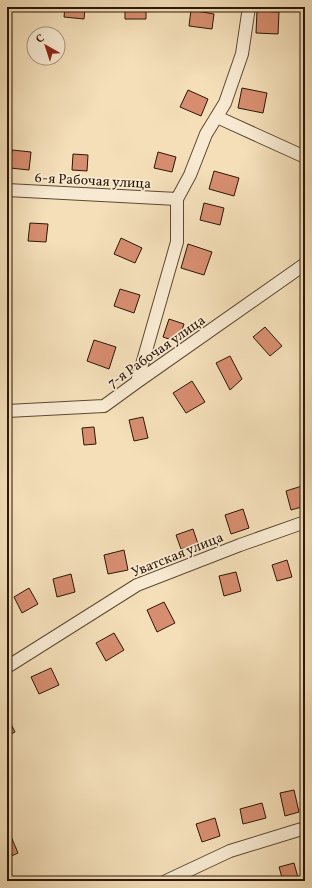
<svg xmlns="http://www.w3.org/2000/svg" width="312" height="888" font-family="Vollkorn,serif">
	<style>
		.building { fill: #d78e70; stroke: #2b1705 }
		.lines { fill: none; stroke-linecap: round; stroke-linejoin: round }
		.minor-casing { stroke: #5d4932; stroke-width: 14 }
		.minor { stroke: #f8ead2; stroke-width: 12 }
		.labels { text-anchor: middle; stroke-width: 3.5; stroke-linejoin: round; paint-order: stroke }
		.street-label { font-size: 14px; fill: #2b1705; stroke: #f8ead2 }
	</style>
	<rect width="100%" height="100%" fill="#f4dfb9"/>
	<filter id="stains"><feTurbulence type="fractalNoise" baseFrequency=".005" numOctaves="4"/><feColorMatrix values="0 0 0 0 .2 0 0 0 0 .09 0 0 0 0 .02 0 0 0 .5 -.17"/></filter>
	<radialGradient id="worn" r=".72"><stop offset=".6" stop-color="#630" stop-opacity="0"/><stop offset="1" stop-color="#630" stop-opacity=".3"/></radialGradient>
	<path class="building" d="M65,7H85L84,19L64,17Z
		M125,7H146V19H125Z
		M191,10L214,14L212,29L189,26Z
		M257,11L279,12L278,34L256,33Z
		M242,88L267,93L263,113L238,108Z
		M188,90L208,99L201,116L180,107Z
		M12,150L31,152L29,170L10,168Z
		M158,152L176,157L172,172L154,168Z
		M73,154L88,155L87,171L72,170Z
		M214,171L239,178L234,196L209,189Z
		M204,203L224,208L220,225L200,220Z
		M30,223L48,224L46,242L28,241Z
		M121,238L142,248L135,263L114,254Z
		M188,244L212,252L204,275L181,268Z
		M120,289L140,295L134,313L114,306Z
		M169,319L184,324L178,342L163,337Z
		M265,327L282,346L270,356L253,337Z
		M94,340L116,347L109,369L87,361Z
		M230,356L242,379L230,390L216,363Z
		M192,381L205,402L186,413L173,393Z
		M143,417L148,438L134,441L129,420Z
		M94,427L96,444L84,445L82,428Z
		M305,485V506L291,510L286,491Z
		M243,509L249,528L231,534L225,515Z
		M193,529L198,544L181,549L176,535Z
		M124,550L128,570L108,574L104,555Z
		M287,560L292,577L277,581L272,565Z
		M236,572L241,591L224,596L219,576Z
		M71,574L75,592L57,597L53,579Z
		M29,588L38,604L22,613L14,597Z
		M164,602L175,623L157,632L147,610Z
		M114,633L124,650L106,661L96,643Z
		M51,668L59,685L39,694L31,677Z
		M7,716L15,732L7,736Z
		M294,790L299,812L285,816L280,793Z
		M262,803L266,818L243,824L240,809Z
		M215,818L220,836L202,842L196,824Z
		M10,834L18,853L7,858V835Z
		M294,863L299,881H283L279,867Z"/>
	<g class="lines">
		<g class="minor-casing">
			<path id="minor" d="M217,117L305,157
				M7,190L177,199
				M137,382L177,242V199L190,175L206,134L225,103L242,54L249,7
				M7,411L104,406L137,382L305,264
				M7,667L137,585L240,545L305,522
				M166,881L230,851L305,828"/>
		</g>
		<use href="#minor" class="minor"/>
	</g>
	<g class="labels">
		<g class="street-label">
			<text transform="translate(93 180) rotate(3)" y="5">6-я Рабочая улица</text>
			<text transform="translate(156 351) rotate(-35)" y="5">7-я Рабочая улица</text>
			<text transform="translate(177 554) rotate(-22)" y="5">Уватская улица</text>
		</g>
	</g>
	<rect width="312" height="888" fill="none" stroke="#f4dfb9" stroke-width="24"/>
	<rect x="8" y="8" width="296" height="872" fill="none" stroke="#2b1705" stroke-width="2"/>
	<rect x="12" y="12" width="288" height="864" fill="none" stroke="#2b1705"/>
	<g transform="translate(46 46) rotate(321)"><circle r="19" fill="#f8ead2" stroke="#a69680"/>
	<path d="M0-3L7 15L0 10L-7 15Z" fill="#8f2418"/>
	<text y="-6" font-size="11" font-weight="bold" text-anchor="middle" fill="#2b1705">С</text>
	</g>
	<rect width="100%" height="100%" filter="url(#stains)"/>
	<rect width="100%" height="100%" fill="url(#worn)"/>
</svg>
